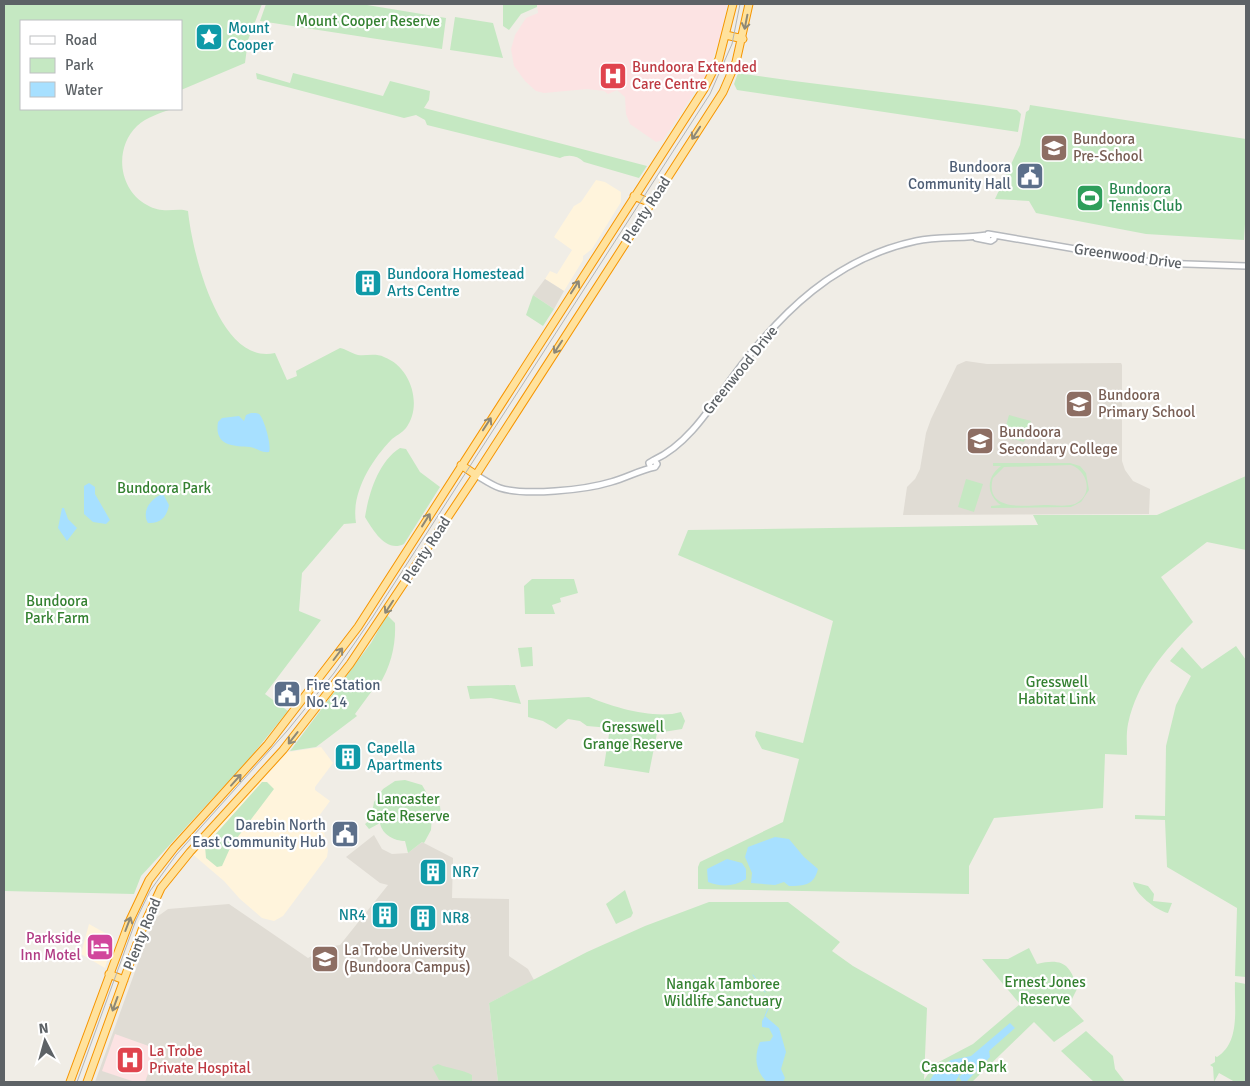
<svg xmlns="http://www.w3.org/2000/svg" width="1250" height="1086" font-family="Signika,sans-serif">
	<style>
		.commercial { fill: #fff4dc }
		.education { fill: #e0dcd4 }
		.medical { fill: #fce3e3 }
		.green { fill: #c5e8c2; fill-rule: evenodd }
		.water { fill: #a7e0ff }
		.lines { fill: none; stroke-linecap: round; stroke-linejoin: round }
		.stream { stroke: #a7e0ff; stroke-width: 1 }
		.tertiary-casing { stroke: #b6b9bd; stroke-width: 8 }
		.trunk-casing { stroke: #f69500; stroke-width: 9 }
		.tertiary { stroke: #fff; stroke-width: 5 }
		.trunk { stroke: #ffe29d; stroke-width: 7 }
		.tram { stroke: #b4b5b6; stroke-width: 1 }
		.oneway { stroke: #8e8876 }
		.labels { text-anchor: middle; stroke-width: 4.5; stroke-linejoin: round; paint-order: stroke }
		.park-label { font-size: 15px; fill: #348131; stroke: #fff }
		.culture-label { font-size: 15px; fill: #0d838f; stroke: #fff; text-anchor: start }
		.health-label { font-size: 15px; fill: #be3a42; stroke: #fff; text-anchor: start }
		.education-label { font-size: 15px; fill: #785e54; stroke: #fff; text-anchor: start }
		.service-label { font-size: 15px; fill: #4e5e75; stroke: #fff; text-anchor: end }
		.leisure-label { font-size: 15px; fill: #27864d; stroke: #fff; text-anchor: start }
		.street-label { font-size: 15px; fill: #5d6266; stroke: #fff }
		.hotel-label { font-size: 15px; fill: #b23c85; stroke: #fff; text-anchor: end }
	</style>
	<rect width="100%" height="100%" fill="#f0ede6"/>
	<path class="commercial" d="M596,180L605,182L621,192V202L592,249L583,256V260L564,291L545,279L550,271L557,274L572,250L554,237L574,206L581,202Z
		M321,747L333,763L315,787V790L330,801L319,816L325,825L323,828L328,850L327,857L283,916L274,921L262,918L240,899L224,881L190,852L283,750L289,752Z
		M89,924L114,938L105,968L81,954Z"/>
	<path class="education" d="M545,279L564,291L554,309L533,295Z
		M966,361L987,364L1121,363L1122,365V461L1125,470L1133,481L1150,489L1149,514L903,515L907,487L915,479L920,469L926,433L931,419L957,365Z
		M374,835L382,849L392,854L408,853L422,842L453,858L452,898L509,899V956L528,969L534,980L489,1003L498,1082H95L154,919L168,909L229,904L308,958L321,951V948L340,945L388,885L380,883L346,857Z"/>
	<path class="medical" d="M537,4H727L721,34L709,70L663,140L656,142L630,124L626,114L625,97L617,90L608,94L604,91L587,89L544,93L536,91L525,81L514,66L511,49L515,35L526,18L538,13Z
		M115,1034L157,1049L145,1082H135L102,1071Z"/>
	<path class="green" d="M4,4H262L248,40L245,63L181,90V21H21V109H172C160,113 147,117 137,126C114,148 118,189 147,205C164,215 176,207 188,211C192,251 219,366 275,353L287,380L297,376L296,371L340,348C346,349 351,353 358,355C366,356 376,353 384,357C411,367 423,405 406,428C402,433 395,436 391,440C371,461 351,493 356,523L344,524L302,573L299,611L321,620L265,694L288,711L248,760L141,876L134,894L4,891Z
		M266,4H361L446,18L442,49L260,21Z
		M503,4H537V7L521,14L509,30L503,26Z
		M455,17L493,23L503,58L450,50Z
		M256,73L290,83L293,73L383,96L390,81L430,91L429,100L424,108L647,166L639,178L584,162C577,155 568,154 560,158L427,125L425,120L416,115L404,118L257,79Z
		M738,73C831,87 924,96 1017,110L1021,114L1018,132L737,90L734,84Z
		M1030,105L1246,139V208L1244,240L1146,234L1036,213L1029,201L995,199L1020,145L1026,112L1029,110Z
		M533,295L554,309L543,326L526,315Z
		M1009,415L1031,421L1024,442L1003,436Z
		M400,448L406,449L420,472L440,487L404,544C386,553 373,530 365,517C369,493 378,462 400,448Z
		M993,463H1070L1080,466L1086,473L1089,490L1081,502L1071,507L991,508V506L1001,505C986,495 986,477 1001,466H993ZM1071,465C1088,471 1094,495 1075,504C1066,507 1053,505 1044,505C1024,506 984,511 993,478L1004,467Z
		M1246,476V550L1207,542L1161,577L1193,622C1164,651 1137,682 1128,724C1126,734 1127,745 1127,755L1105,754L1103,808L994,818L969,866V894L698,889V867L700,862L783,822L799,759L762,749L755,736L756,731L803,743L833,621L678,555L688,530L1038,525L1033,515H1157Z
		M966,479L983,484L974,512L958,507Z
		M532,579H574L578,593L560,598L561,602L552,605L555,614H525L524,586Z
		M387,615L395,623C396,645 391,666 379,685L377,684L355,714L357,716L320,744L316,747L290,751L371,643Z
		M1236,646L1246,660V977L1235,976L1237,908L1167,867L1165,820L1135,819V815L1165,816L1166,746L1176,705L1191,676L1170,661L1182,647L1202,669Z
		M532,647L533,666L521,667L518,648Z
		M515,685L521,704L491,698L470,699L467,686Z
		M589,697C612,707 656,720 681,712L685,721L682,729L657,733L649,773L604,766L610,728L587,726L580,721L568,719L556,729L543,721L528,717V700Z
		M405,780L422,785L429,797L432,806H440L441,815H432L431,830L424,843L422,842L408,853L405,841C395,841 382,835 380,823L369,829L365,824L371,819L374,802L383,789L395,781Z
		M262,782H267L274,789L231,846L222,866L217,867L206,858L205,846Z
		M1133,882L1148,886L1154,894L1153,901L1172,903L1168,913C1157,911 1134,893 1133,882Z
		M625,890L633,913L631,917L616,924L606,904Z
		M709,902H788L840,942L832,951L853,966L927,1008L924,1080L935,1064L973,1044L1020,1004L982,959H1008L1029,948L1037,964C1062,958 1071,964 1077,989L1069,1005L1084,1021L1054,1042L1034,1022L972,1082H498L489,1003L587,952L645,926Z
		M1235,982L1246,984V1082H1235L1219,1073L1214,1082L1213,1067L1210,1065L1215,1062V1056L1217,1057C1241,1042 1234,1007 1235,982Z
		M1086,1031L1113,1056L1115,1069L1125,1082H1094L1061,1051Z
		M438,1064C449,1069 462,1069 472,1075V1082L439,1080L432,1067Z"/>
	<path class="water" d="M251,413C253,413 257,413 259,414C264,418 272,446 269,452C261,453 257,448 250,447C233,446 214,446 218,422L222,418L239,416L244,421L246,415Z
		M89,483L95,487V494L110,520L106,524L93,522L84,514V486Z
		M163,494L169,505C167,517 160,524 148,523C141,511 151,498 163,494Z
		M62,508H64L68,519L77,528L67,541L58,528Z
		M775,837L789,839L804,857L818,869C814,885 805,886 789,886L784,882L775,885L751,883L752,873L745,857L748,847Z
		M727,859L742,863L746,869V879C733,887 721,887 708,882L707,869Z
		M765,1016L779,1028L786,1052L781,1069L785,1078L783,1082H767C755,1071 754,1056 760,1042L770,1041L773,1036L769,1028L762,1027V1021Z
		M1010,1023L1015,1028L989,1051L990,1057L967,1081L962,1082L959,1077L970,1066L967,1063L955,1082H929L937,1069L951,1060L971,1056Z"/>
	<g class="lines">
		<path class="stream" d="M753,975L765,992
			M765,1016L770,1004L767,996"/>
		<g class="tertiary-casing">
			<path id="tertiary" d="M994,235L1157,263L1246,266
				M976,238L991,241L994,239V235L988,234L987,240
				M654,460C689,444 712,405 734,375C781,312 836,258 916,241C939,236 963,239 987,235
				M476,475C483,479 491,485 500,488C525,496 585,490 611,482C626,478 640,470 655,467L657,464L654,460L649,463L651,468"/>
		</g>
		<g class="trunk-casing">
			<path id="trunk" d="M726,35L743,39
				M634,196L651,203
				M461,465L476,475
				M109,974L124,980
				M70,1082L130,920L149,880L174,848L268,744L358,627L704,89L719,59L733,4
				M87,1082L143,927L161,888L190,852L283,750L350,664L476,475L723,92L736,62L749,4"/>
		</g>
		<use href="#tertiary" class="tertiary"/>
		<use href="#trunk" class="trunk"/>
		<path class="tram" d="M77,1082L136,920L150,891L176,855L287,731L334,673L372,618L710,94L732,44L740,4"/>
	</g>
	<defs><path id="oneway-shaft" d="M-6 0H5M1.5-3L5.5 0L1.5 3" fill="none" stroke-width="1.6" stroke-linecap="round" stroke-linejoin="round" transform="scale(1.25)"/></defs>
	<g class="oneway">
		<use href="#oneway-shaft" transform="translate(746 22) rotate(101)"/>
		<use href="#oneway-shaft" transform="translate(696 133) rotate(123)"/>
		<use href="#oneway-shaft" transform="translate(575 287) rotate(-57)"/>
		<use href="#oneway-shaft" transform="translate(558 347) rotate(123)"/>
		<use href="#oneway-shaft" transform="translate(487 424) rotate(-57)"/>
		<use href="#oneway-shaft" transform="translate(426 520) rotate(-58)"/>
		<use href="#oneway-shaft" transform="translate(389 607) rotate(123)"/>
		<use href="#oneway-shaft" transform="translate(338 654) rotate(-53)"/>
		<use href="#oneway-shaft" transform="translate(293 738) rotate(128)"/>
		<use href="#oneway-shaft" transform="translate(236 780) rotate(-48)"/>
		<use href="#oneway-shaft" transform="translate(128 924) rotate(-69)"/>
		<use href="#oneway-shaft" transform="translate(115 1004) rotate(110)"/>
	</g>
	<defs>
		<g id="sight-square" transform="scale(1.4375)"><rect x="-9" y="-9" width="18" height="18" rx="4" fill="#0f9aa8" stroke="#fff"/><path d="M0-6L1.8-2.2L6-1.7L2.9 1.2L3.7 5.4L0 3.3L-3.7 5.4L-2.9 1.2L-6-1.7L-1.8-2.2Z" fill="#fff"/></g>
		<g id="hospital-square" transform="scale(1.4375)"><rect x="-9" y="-9" width="18" height="18" rx="4" fill="#e0444e" stroke="#fff"/><path d="M-5-5h3v3.5h4V-5h3V5h-3V1.5h-4V5h-3Z" fill="#fff"/></g>
		<g id="school-square" transform="scale(1.4375)"><rect x="-9" y="-9" width="18" height="18" rx="4" fill="#8d6e63" stroke="#fff"/><path d="M0-5L7-2L0 1L-7-2ZM-4 1L0 2.5L4 1V4Q0 6-4 4Z" fill="#fff"/></g>
		<g id="civic-square" transform="scale(1.4375)"><rect x="-9" y="-9" width="18" height="18" rx="4" fill="#5c6f8a" stroke="#fff"/><path d="M-.6-6.5H3V-4.5H.6V-3L4-1V1h2V6H-6V1h2V-1L-.6-3ZM-1.2 2.5V6h2.4V2.5Z" fill="#fff"/></g>
		<g id="stadium-square" transform="scale(1.4375)"><rect x="-9" y="-9" width="18" height="18" rx="4" fill="#2e9e5b" stroke="#fff"/><path d="M0-5a6.5 5 0 1 0 0 10a6.5 5 0 1 0 0-10ZM-3.5-1.8h7v3.6h-7Z" fill="#fff"/></g>
		<g id="building-square" transform="scale(1.4375)"><rect x="-9" y="-9" width="18" height="18" rx="4" fill="#0f9aa8" stroke="#fff"/><path d="M-4-6H4V6H1V3H-1V6H-4ZM-2.5-4.3h1.7v1.8h-1.7ZM.8-4.3h1.7v1.8H.8ZM-2.5-1h1.7V.8h-1.7ZM.8-1h1.7V.8H.8Z" fill="#fff"/></g>
		<g id="hotel-square" transform="scale(1.4375)"><rect x="-9" y="-9" width="18" height="18" rx="4" fill="#d1479c" stroke="#fff"/><path d="M-6-4.5h1.5V1H6V5H4.5V3h-9V5H-6ZM-4 0a1.8 1.8 0 1 1 3.6 0ZM.5 0V-2.5h3Q6-2.5 6 0Z" fill="#fff"/></g>
		<g id="university-square" transform="scale(1.4375)"><rect x="-9" y="-9" width="18" height="18" rx="4" fill="#8d6e63" stroke="#fff"/><path d="M0-5L7-2L0 1L-7-2ZM-4 1L0 2.5L4 1V4Q0 6-4 4Z" fill="#fff"/></g>
	</defs>
	<g fill-rule="evenodd">
		<use href="#sight-square" x="209" y="37"/>
		<use href="#hospital-square" x="613" y="76"/>
		<use href="#school-square" x="1054" y="148"/>
		<use href="#civic-square" x="1030" y="176"/>
		<use href="#stadium-square" x="1090" y="198"/>
		<use href="#building-square" x="368" y="283"/>
		<use href="#school-square" x="1079" y="404"/>
		<use href="#school-square" x="980" y="441"/>
		<use href="#civic-square" x="287" y="694"/>
		<use href="#building-square" x="348" y="757"/>
		<use href="#civic-square" x="345" y="834"/>
		<use href="#building-square" x="433" y="872"/>
		<use href="#building-square" x="385" y="915"/>
		<use href="#building-square" x="423" y="918"/>
		<use href="#hotel-square" x="100" y="947"/>
		<use href="#university-square" x="325" y="959"/>
		<use href="#hospital-square" x="130" y="1060"/>
	</g>
	<g class="labels">
		<g class="park-label">
			<text x="368" y="26">Mount Cooper Reserve</text>
			<text x="164" y="493">Bundoora Park</text>
			<text x="57" y="606">Bundoora<tspan x="57" dy="17">Park Farm</tspan></text>
			<text x="1057" y="687">Gresswell<tspan x="1057" dy="17">Habitat Link</tspan></text>
			<text x="633" y="732">Gresswell<tspan x="633" dy="17">Grange Reserve</tspan></text>
			<text x="408" y="804">Lancaster<tspan x="408" dy="17">Gate Reserve</tspan></text>
			<text x="1045" y="987">Ernest Jones<tspan x="1045" dy="17">Reserve</tspan></text>
			<text x="723" y="989">Nangak Tamboree<tspan x="723" dy="17">Wildlife Sanctuary</tspan></text>
			<text x="964" y="1072">Cascade Park</text>
		</g>
		<g class="culture-label">
			<text x="228" y="33">Mount<tspan x="228" dy="17">Cooper</tspan></text>
			<text x="387" y="279">Bundoora Homestead<tspan x="387" dy="17">Arts Centre</tspan></text>
			<text x="367" y="753">Capella<tspan x="367" dy="17">Apartments</tspan></text>
			<text x="452" y="877">NR7</text>
			<text x="366" y="920" text-anchor="end">NR4</text>
			<text x="442" y="923">NR8</text>
		</g>
		<g class="health-label">
			<text x="632" y="72">Bundoora Extended<tspan x="632" dy="17">Care Centre</tspan></text>
			<text x="149" y="1056">La Trobe<tspan x="149" dy="17">Private Hospital</tspan></text>
		</g>
		<g class="education-label">
			<text x="1073" y="144">Bundoora<tspan x="1073" dy="17">Pre-School</tspan></text>
			<text x="1098" y="400">Bundoora<tspan x="1098" dy="17">Primary School</tspan></text>
			<text x="999" y="437">Bundoora<tspan x="999" dy="17">Secondary College</tspan></text>
			<text x="344" y="955">La Trobe University<tspan x="344" dy="17">(Bundoora Campus)</tspan></text>
		</g>
		<g class="service-label">
			<text x="1011" y="172">Bundoora<tspan x="1011" dy="17">Community Hall</tspan></text>
			<text x="306" y="690" text-anchor="start">Fire Station<tspan x="306" dy="17">No. 14</tspan></text>
			<text x="326" y="830">Darebin North<tspan x="326" dy="17">East Community Hub</tspan></text>
		</g>
		<g class="leisure-label">
			<text x="1109" y="194">Bundoora<tspan x="1109" dy="17">Tennis Club</tspan></text>
		</g>
		<g class="street-label">
			<text transform="translate(646 210) rotate(-57)" y="5">Plenty Road</text>
			<text transform="translate(1128 256) rotate(8)" y="5">Greenwood Drive</text>
			<text transform="translate(740 370) rotate(-51)" y="5">Greenwood Drive</text>
			<text transform="translate(426 550) rotate(-57)" y="5">Plenty Road</text>
			<text transform="translate(142 934) rotate(-68)" y="5">Plenty Road</text>
		</g>
		<g class="hotel-label">
			<text x="81" y="943">Parkside<tspan x="81" dy="17">Inn Motel</tspan></text>
		</g>
	</g>
	<rect width="1250" height="1086" fill="none" stroke="#5d6266" stroke-width="10"/>
	<rect x="20" y="20" width="162" height="90" fill="#ffffff" stroke="#bec0c2"/>
	<rect x="30" y="36" width="25" height="8" fill="#ffffff" stroke="#bec0c2"/>
	<text x="65" y="45" font-size="15" fill="#5d6266">Road</text>
	<rect x="30" y="58" width="25" height="15" fill="#c5e8c2" stroke="#bec0c2"/>
	<text x="65" y="70" font-size="15" fill="#5d6266">Park</text>
	<rect x="30" y="82" width="25" height="15" fill="#a7e0ff" stroke="#bec0c2"/>
	<text x="65" y="95" font-size="15" fill="#5d6266">Water</text>
	<g transform="translate(45 1041) rotate(354)" stroke="#ffffff" stroke-width="4" paint-order="stroke">
	<path d="M0-4L9 19L0 12L-9 19Z" fill="#5d6266"/>
	<text y="-8" font-size="14" font-weight="bold" text-anchor="middle" fill="#5d6266">N</text>
	</g>
</svg>
